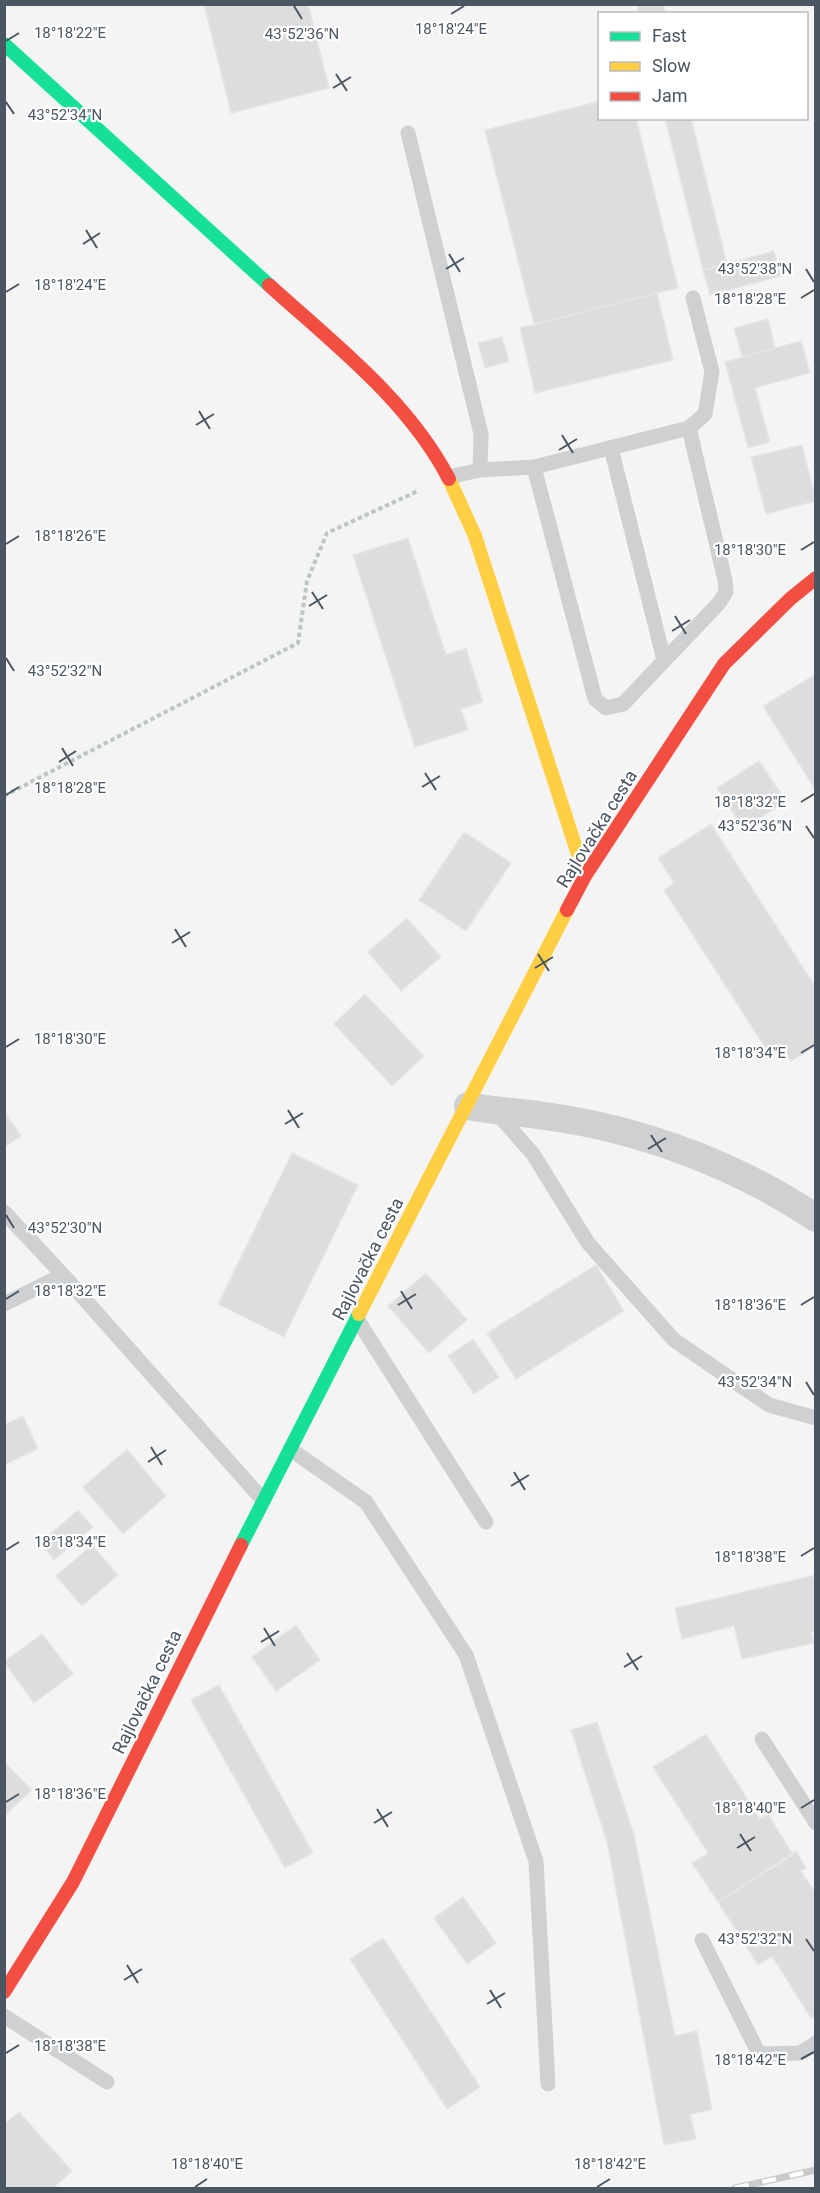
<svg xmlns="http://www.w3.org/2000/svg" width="820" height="2193" font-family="Roboto,sans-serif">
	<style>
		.building { fill: #ddddde; stroke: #e5e6e7; stroke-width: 1.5 }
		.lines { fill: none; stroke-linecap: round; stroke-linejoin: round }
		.path { stroke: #bcc7c4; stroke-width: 4; stroke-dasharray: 4.5 3; stroke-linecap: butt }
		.lane { stroke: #ced0d2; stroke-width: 15 }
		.street { stroke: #ced0d2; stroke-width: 28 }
		.fast { stroke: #16e098; stroke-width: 14 }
		.slow { stroke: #ffcf43; stroke-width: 14 }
		.jam { stroke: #f24e42; stroke-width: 14 }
		.rail-casing { stroke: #c9cacc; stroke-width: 7 }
		.rail { stroke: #fff; stroke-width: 4.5; stroke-dasharray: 14; stroke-linecap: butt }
		.ticks { fill: none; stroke: #4a5661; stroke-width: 2 }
		.labels { text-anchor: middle; stroke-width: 4.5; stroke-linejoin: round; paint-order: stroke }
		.street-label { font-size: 18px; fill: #4a5661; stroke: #fff }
		.ticks-label { font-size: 15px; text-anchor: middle; fill: #4a5661; stroke: #fff; stroke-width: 4.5; stroke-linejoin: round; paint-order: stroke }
	</style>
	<rect width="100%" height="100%" fill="#f4f4f4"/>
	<path class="building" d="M204,4H308L329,88L231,113Z
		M637,4H663L665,14H639Z
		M600,101V118H636L678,288L534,324L485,130Z
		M665,118H691L727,264L703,270Z
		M774,251L781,276L710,295L703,270Z
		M657,293L673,360L535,393L520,328Z
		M768,319L775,348L742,357L734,328Z
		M502,337L509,361L485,368L478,343Z
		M801,341L810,373L755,388L770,442L748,448L725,362Z
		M802,445L816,501L766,514L751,457Z
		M408,538L446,655L466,648L483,702L461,709L468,730L415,747L353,555Z
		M816,674V791L763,706Z
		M759,761L786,801L744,829L717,788Z
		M711,824L816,988V1046L791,1061L782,1047L770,1055L664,890L674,883L658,858Z
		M464,832L511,863L466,931L419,900Z
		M407,918L441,957L401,991L368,952Z
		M365,994L424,1056L392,1086L334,1024Z
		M4,1111L21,1136L4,1147Z
		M292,1153L358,1185L284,1337L218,1304Z
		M596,1265L624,1311L516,1379L487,1333Z
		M426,1273L467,1320L429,1353L388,1306Z
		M473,1339L499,1377L474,1394L448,1356Z
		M23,1416L38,1449L4,1465V1425Z
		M127,1449L166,1496L123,1534L83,1487Z
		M78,1510L93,1527L54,1560L40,1543Z
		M92,1545L118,1575L82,1606L56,1576Z
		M816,1575V1632L811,1633L814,1643L742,1659L734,1626L682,1639L675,1608Z
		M296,1625L320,1660L276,1691L252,1657Z
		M42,1634L73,1674L34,1703L4,1662Z
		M219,1685L313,1853L285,1868L191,1700Z
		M597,1722L634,1835L675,2036L697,2031L712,2110L690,2114L696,2139L664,2145L607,1842L571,1730Z
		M706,1734L760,1819L768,1814L793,1855L718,1902L692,1863L708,1853L653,1767Z
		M4,1762L32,1790L4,1816Z
		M796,1851L806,1868L801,1871L816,1894V2015L811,2018L772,1956L758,1965L718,1902Z
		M463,1897L496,1943L467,1964L434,1918Z
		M383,1938L480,2087L447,2109L350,1959Z
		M19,2112L72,2171L53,2188H4V2124Z"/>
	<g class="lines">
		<path class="path" d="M4,796L298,643L307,581L327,533L418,491"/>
		<path class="lane" d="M408,133L481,434L480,470
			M611,448L664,660
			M534,467L595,699L606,708L623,704L719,603L726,592L725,580L689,428
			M448,477L480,470L534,467L689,428L705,414L712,372L693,298
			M495,1111L533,1154L588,1243L674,1340L769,1405L816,1418
			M4,1212L63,1275
			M4,1304L63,1275L263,1500
			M357,1319L486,1522
			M290,1449L366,1502L466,1655L536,1861L548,2084
			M762,1739L816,1823
			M702,1940L759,2054L800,2053L816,2043
			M4,2016L107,2082"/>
		<path class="street" d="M468,1106C493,1111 519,1112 545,1116C640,1129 735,1164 816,1218"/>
		<path class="fast" d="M4,44L269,285
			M241,1545L359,1314"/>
		<path class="slow" d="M449,479L475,536L585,876
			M359,1314L567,910"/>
		<path class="jam" d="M269,285C334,344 408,400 449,479
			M567,910L585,876L724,664L790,599L816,578
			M4,1992L73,1882L241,1545"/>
		<g class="rail-casing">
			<path id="rail" d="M735,2188L816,2170"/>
		</g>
		<use href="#rail" class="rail"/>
	</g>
	<path class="ticks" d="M294,6L302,19M451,14L464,6M6,41L19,33M336,74L347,91M333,88L351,77M6,102L14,114M86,230L97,248M83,244L100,233M449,254L460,272M446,269L464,258M806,269L814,282M6,292L19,284M801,298L814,290M199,411L210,429M196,425L214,414M562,435L573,453M559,450L577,439M6,544L19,536M801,550L814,542M312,592L323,609M309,606L327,595M675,616L686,634M672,631L690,620M6,658L14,671M62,748L73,766M59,762L76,751M425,773L436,790M422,787L440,776M6,795L19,787M801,802L814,794M806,826L814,838M175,929L186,947M172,943L190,932M538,954L549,971M535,968L553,957M6,1047L19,1039M801,1053L814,1045M288,1110L299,1128M285,1124L303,1113M651,1135L662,1152M648,1149L666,1138M6,1215L14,1228M401,1291L412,1309M6,1299L19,1291M398,1305L416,1294M801,1305L814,1297M806,1382L814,1395M151,1447L162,1465M148,1462L166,1450M514,1472L525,1490M511,1486L529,1475M6,1550L19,1542M801,1556L814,1548M264,1628L275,1646M261,1642L279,1631M627,1653L638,1670M624,1667L642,1656M6,1802L19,1794M801,1808L814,1800M377,1809L388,1827M374,1823L392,1812M740,1834L751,1851M737,1848L755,1837M806,1939L814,1951M127,1965L138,1983M124,1980L142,1969M490,1990L501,2008M487,2004L505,1993M6,2053L19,2045M801,2059L814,2052M195,2187L207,2179M597,2187L610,2179"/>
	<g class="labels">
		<g class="street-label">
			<text transform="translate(597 829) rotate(-58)" y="6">Rajlovačka cesta</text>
			<text transform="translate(368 1259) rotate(-63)" y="6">Rajlovačka cesta</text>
			<text transform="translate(147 1692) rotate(-64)" y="6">Rajlovačka cesta</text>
		</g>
	</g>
	<g class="ticks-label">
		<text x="451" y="34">18°18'24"E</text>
		<text x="70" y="38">18°18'22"E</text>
		<text x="302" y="39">43°52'36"N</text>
		<text x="65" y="120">43°52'34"N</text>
		<text x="755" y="274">43°52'38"N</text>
		<text x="70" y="290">18°18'24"E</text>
		<text x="750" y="304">18°18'28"E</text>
		<text x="70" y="541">18°18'26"E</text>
		<text x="750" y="555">18°18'30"E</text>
		<text x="65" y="676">43°52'32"N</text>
		<text x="70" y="793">18°18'28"E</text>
		<text x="750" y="807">18°18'32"E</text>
		<text x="755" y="831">43°52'36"N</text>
		<text x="70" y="1044">18°18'30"E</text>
		<text x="750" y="1058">18°18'34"E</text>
		<text x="65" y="1233">43°52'30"N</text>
		<text x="70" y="1296">18°18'32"E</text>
		<text x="750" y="1310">18°18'36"E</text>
		<text x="755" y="1387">43°52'34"N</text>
		<text x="70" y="1547">18°18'34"E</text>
		<text x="750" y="1562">18°18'38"E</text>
		<text x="70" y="1799">18°18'36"E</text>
		<text x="750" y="1813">18°18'40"E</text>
		<text x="755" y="1944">43°52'32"N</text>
		<text x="70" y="2051">18°18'38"E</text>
		<text x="750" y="2065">18°18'42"E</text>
		<text x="207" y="2169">18°18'40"E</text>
		<text x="610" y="2169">18°18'42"E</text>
	</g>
	<rect width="820" height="2193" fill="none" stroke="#4a5661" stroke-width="12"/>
	<rect x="598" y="12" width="210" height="108" fill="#ffffff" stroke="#b7bbc0" stroke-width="1.5"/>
	<rect x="610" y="32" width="30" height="9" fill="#16e098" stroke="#b7bbc0" stroke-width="1.5"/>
	<text x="652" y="42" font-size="18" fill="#4a5661">Fast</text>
	<rect x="610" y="62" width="30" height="9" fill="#ffcf43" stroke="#b7bbc0" stroke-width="1.5"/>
	<text x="652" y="72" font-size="18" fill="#4a5661">Slow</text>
	<rect x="610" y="92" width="30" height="9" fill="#f24e42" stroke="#b7bbc0" stroke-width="1.5"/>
	<text x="652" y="102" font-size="18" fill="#4a5661">Jam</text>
</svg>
